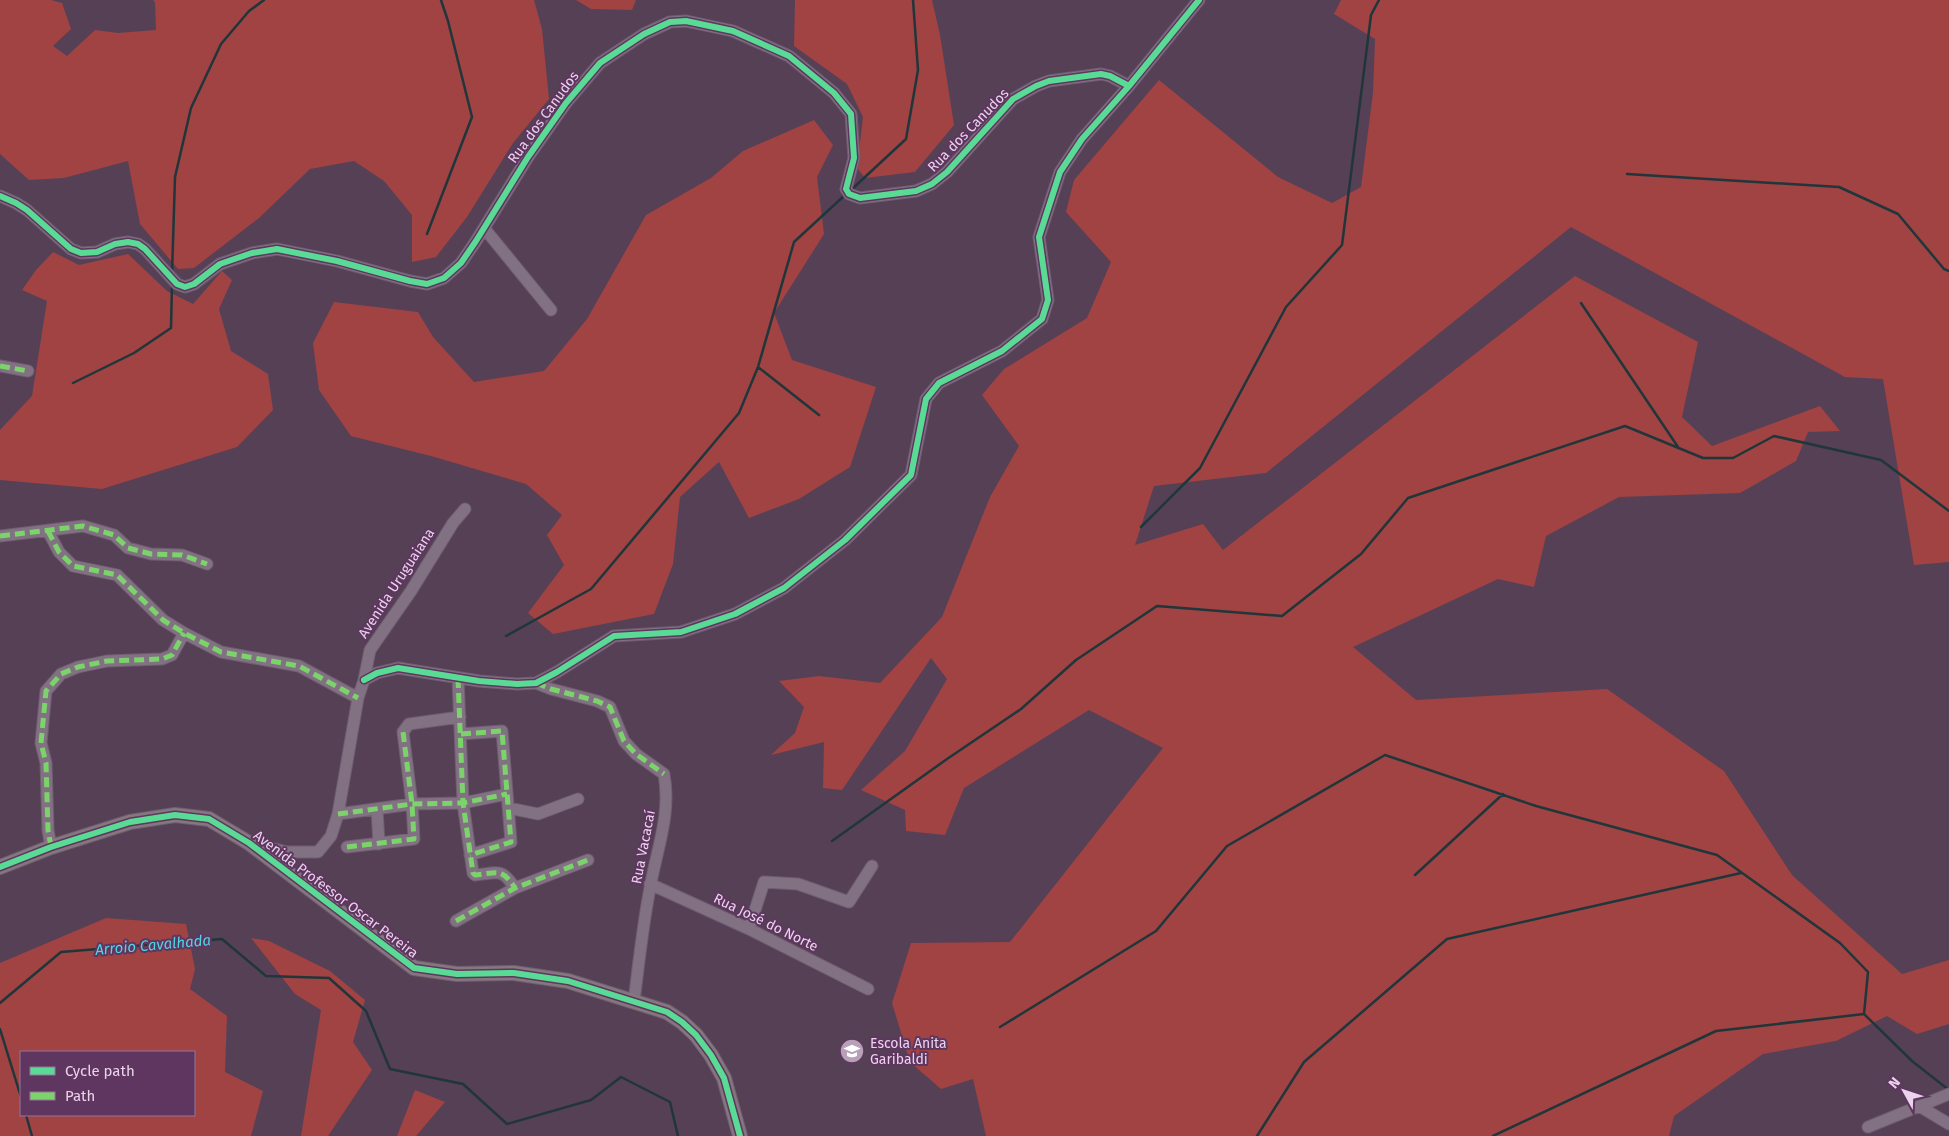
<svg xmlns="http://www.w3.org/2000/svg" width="1949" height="1136" font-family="'Fira Sans',sans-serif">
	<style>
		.green { fill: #a04342; fill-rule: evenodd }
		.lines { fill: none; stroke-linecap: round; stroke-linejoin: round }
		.stream { stroke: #20363b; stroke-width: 2.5 }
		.minor-casing { stroke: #6f5d70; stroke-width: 13 }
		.major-casing { stroke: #6f5d70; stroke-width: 16 }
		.minor { stroke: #827182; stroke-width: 11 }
		.major { stroke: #86777f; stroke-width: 14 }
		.quiet { stroke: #7cd36c; stroke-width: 5; stroke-dasharray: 10 5; stroke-linecap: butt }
		.cycleway-casing { stroke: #5e3660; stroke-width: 9 }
		.cycleway { stroke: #5adb95; stroke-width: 6 }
		.labels { text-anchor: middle; stroke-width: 4; stroke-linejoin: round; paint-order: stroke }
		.street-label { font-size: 14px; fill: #ebd3ec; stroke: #5e3660 }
		.poi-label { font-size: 14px; fill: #ebd3ec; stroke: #5e3660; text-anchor: start }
		.water-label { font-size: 15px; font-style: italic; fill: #4dd6e4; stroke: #5e3660 }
	</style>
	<rect width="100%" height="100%" fill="#564056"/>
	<path class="green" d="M0,0H51L62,3L71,29L53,46L67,56L95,30L118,33L156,30L155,2L153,0H534L542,29L549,99L513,143L467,217L436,257L412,262V215L384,181L354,161L310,169L259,218L194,268L178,269L140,224L128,161L64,178L29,180L0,154Z
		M576,0H636L632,10L591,9Z
		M795,0H932L940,35L954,125L915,172L865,178L857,168L863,117L847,84L794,46Z
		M1341,0H1949V562L1914,565L1883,379L1845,377L1571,227L1266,473L1154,486L1135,545L1203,524L1223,550L1575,276L1698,342L1682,417L1712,446L1820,406L1840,431L1808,432L1796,461L1740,493L1619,497L1546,536L1534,587L1498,579L1353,647L1416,700L1607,689L1724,771L1792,875L1902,974L1949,960V1024L1917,1034L1887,1016L1836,1041L1763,1054L1674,1116L1669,1136H986L973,1079L941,1089L910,1062L892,1003L911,943L1010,942L1163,748L1089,710L964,788L945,835L906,831L905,810L861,790L905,751L947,679L931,658L842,790L823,788L824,742L771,755L795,733L804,707L779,681L819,676L880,683L942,617L990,497L1019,446L982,395L1004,369L1087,318L1111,262L1066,212L1074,180L1159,80L1278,177L1332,203L1361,187L1373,93L1375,39L1334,14Z
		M814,120L833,145L817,177L824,234L774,313L792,360L876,387L850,467L799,499L749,518L719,462L680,497L673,564L654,614L553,634L528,613L564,565L547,535L562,515L526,484L431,456L351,436L319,390L313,343L334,302L418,312L433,337L474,382L544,371L587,319L646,215L711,178L743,151Z
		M53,252L79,265L128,254L167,291L193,304L222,271L232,280L219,309L231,351L268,374L273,410L237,447L102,489L0,480V430L32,396L47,301L22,290L36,270Z
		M106,918L186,924L195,969L190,989L227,1016L225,1072L263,1091L251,1136H0V963ZM21,1052H194V1115H21Z
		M251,938L269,941L330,971L365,1000L353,1042L372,1070L328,1136H301L321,1010L295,994Z
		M415,1090L445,1102L416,1136H397Z"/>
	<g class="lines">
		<path class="stream" d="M1627,174L1839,187L1898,214L1944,269L1949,271
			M851,190L906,139L918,70L913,0
			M427,234L472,117L448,21L441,0
			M172,274L175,177L191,108L221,44L249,11L264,0
			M1581,303L1678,447
			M758,367L819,415
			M73,383L134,353L171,328L172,284
			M1141,527L1200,468L1286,307L1342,245L1371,15L1379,0
			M506,636L591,589L739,413L758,367L794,242L845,195
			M832,841L947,759L1021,709L1076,660L1157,606L1282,616L1361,554L1408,498L1625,426L1703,458H1733L1774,436L1881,460L1949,511
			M1415,875L1503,794
			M0,1003L61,952L222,939L266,976L329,978L366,1011L390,1069L463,1084L507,1124L591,1100L621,1077L670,1102L678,1136
			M1000,1027L1156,931L1227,846L1385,755L1536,806L1717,855L1840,943L1868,972L1864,1014
			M0,1029L21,1097
			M26,1115L32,1136
			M1257,1136L1304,1062L1447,939L1741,873
			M1493,1136L1716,1031L1864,1014L1912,1061L1949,1090"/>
		<g class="minor-casing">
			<path id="minor" d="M0,196L16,203L27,210L71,249L81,253L97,252L115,244L128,242L138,244L145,249L177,284L185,287L194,284L220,264L252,253L277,249L337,261L410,281L427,284L444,278L461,263L476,241L528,157L566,103L600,63L644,34L670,22L686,21L733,31L789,56L834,93L851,114L854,158L846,189L849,194L860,198L916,191L932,184L947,172L1013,99L1036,86L1049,81L1101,74L1110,76L1129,86
				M484,228L551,310
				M0,366L28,371
				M48,531L59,552L73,566L117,575L163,620L184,633L221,652L299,666L358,698
				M0,536L83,526L114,535L128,548L151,554L182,555L207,564
				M458,678L463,803L473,873L475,875C498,873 501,867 515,888
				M364,680L377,673L398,668L479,681L517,684L536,683L557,672L614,636L681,632L735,614L784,588L845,540L911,475L926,399L939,383L1002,351L1042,319L1048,300L1039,237L1060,172L1082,139L1129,86L1199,0
				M536,683L551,689L597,701L610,707L624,741L636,754L664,774C671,814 658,845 651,883C643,922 639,962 634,1001
				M461,734L502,731L511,842L470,855
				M509,808L538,814L578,799
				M377,809L379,844
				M338,814L412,804L463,803L507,794
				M250,843L287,852H318L331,836L338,814L358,698L364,680L370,650L411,591L453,523L465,509
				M51,847L48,830L46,763L41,743L46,691L61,674L78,667L107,661L162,659L172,655L184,633
				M347,847L414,839L412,804L403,732L409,724L460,717
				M650,884L749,929L868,989
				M456,921L515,888L588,860
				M749,929L764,882L798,884L849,902L872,866
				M1919,1106L1949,1124
				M1868,1127L1949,1094"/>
		</g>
		<g class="major-casing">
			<path id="major" d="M0,867L51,847L130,822L175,815L209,819L249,843L414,968L457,974L514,973L568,981L667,1012L682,1022L696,1035L711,1055L724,1078L740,1136"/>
		</g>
		<use href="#minor" class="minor"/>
		<use href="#major" class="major"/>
		<path class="quiet" d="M0,366L28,371
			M48,531L59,552L73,566L117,575L163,620L184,633L221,652L299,666L358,698
			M0,536L83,526L114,535L128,548L151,554L182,555L207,564
			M458,678L463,803L473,873L475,875C498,873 501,867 515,888
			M536,683L551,689L597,701L610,707L624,741L636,754L664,774
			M461,734L502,731L511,842L470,855
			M338,814L412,804L463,803L507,794
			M51,847L48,830L46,763L41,743L46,691L61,674L78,667L107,661L162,659L172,655L184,633
			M347,847L414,839L412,804L403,732
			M456,921L515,888L588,860"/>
		<g class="cycleway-casing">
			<path id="cycleway" d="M0,196L16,203L27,210L71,249L81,253L97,252L115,244L128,242L138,244L145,249L177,284L185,287L194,284L220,264L252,253L277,249L337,261L410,281L427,284L444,278L461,263L476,241L528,157L566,103L600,63L644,34L670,22L686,21L733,31L789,56L834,93L851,114L854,158L846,189L849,194L860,198L916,191L932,184L947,172L1013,99L1036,86L1049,81L1101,74L1110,76L1129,86
				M364,680L377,673L398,668L479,681L517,684L536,683L557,672L614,636L681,632L735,614L784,588L845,540L911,475L926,399L939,383L1002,351L1042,319L1048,300L1039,237L1060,172L1082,139L1129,86L1199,0
				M0,867L51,847L130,822L175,815L209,819L249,843L414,968L457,974L514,973L568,981L667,1012L682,1022L696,1035L711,1055L724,1078L740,1136"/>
		</g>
		<use href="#cycleway" class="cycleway"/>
	</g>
	<defs>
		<g id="school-disc" transform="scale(1.25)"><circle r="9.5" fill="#b7a0b8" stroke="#5e3660"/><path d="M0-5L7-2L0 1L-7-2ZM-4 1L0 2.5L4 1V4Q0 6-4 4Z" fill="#fff"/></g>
	</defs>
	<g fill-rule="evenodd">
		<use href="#school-disc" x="852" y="1051"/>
	</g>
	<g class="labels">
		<g class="street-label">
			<text transform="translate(543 117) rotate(-54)" y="5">Rua dos Canudos</text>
			<text transform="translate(968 130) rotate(-46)" y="5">Rua dos Canudos</text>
			<text transform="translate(396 583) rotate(-57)" y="5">Avenida Uruguaiana</text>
			<text transform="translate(643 847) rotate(-79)" y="5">Rua Vacacaí</text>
			<text transform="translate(336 894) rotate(37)" y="5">Avenida Professor Oscar Pereira</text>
			<text transform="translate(766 922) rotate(26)" y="5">Rua José do Norte</text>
		</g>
		<g class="poi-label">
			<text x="870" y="1048">Escola Anita<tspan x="870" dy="16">Garibaldi</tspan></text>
		</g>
		<g class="water-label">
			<text transform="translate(153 945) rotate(-5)" y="5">Arroio Cavalhada</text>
		</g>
	</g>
	<rect x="20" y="1051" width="175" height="65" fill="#5e3660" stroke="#967598"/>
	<rect x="30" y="1067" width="25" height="8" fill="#5adb95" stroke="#967598"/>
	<text x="65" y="1076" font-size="15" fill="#ebd3ec">Cycle path</text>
	<rect x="30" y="1092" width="25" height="8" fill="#7cd36c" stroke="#967598"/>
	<text x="65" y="1101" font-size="15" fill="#ebd3ec">Path</text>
	<g transform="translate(1904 1091) rotate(310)" stroke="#5e3660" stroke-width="4" paint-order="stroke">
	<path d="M0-4L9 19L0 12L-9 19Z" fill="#ebd3ec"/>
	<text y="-8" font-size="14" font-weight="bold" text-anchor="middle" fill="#ebd3ec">N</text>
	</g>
</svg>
